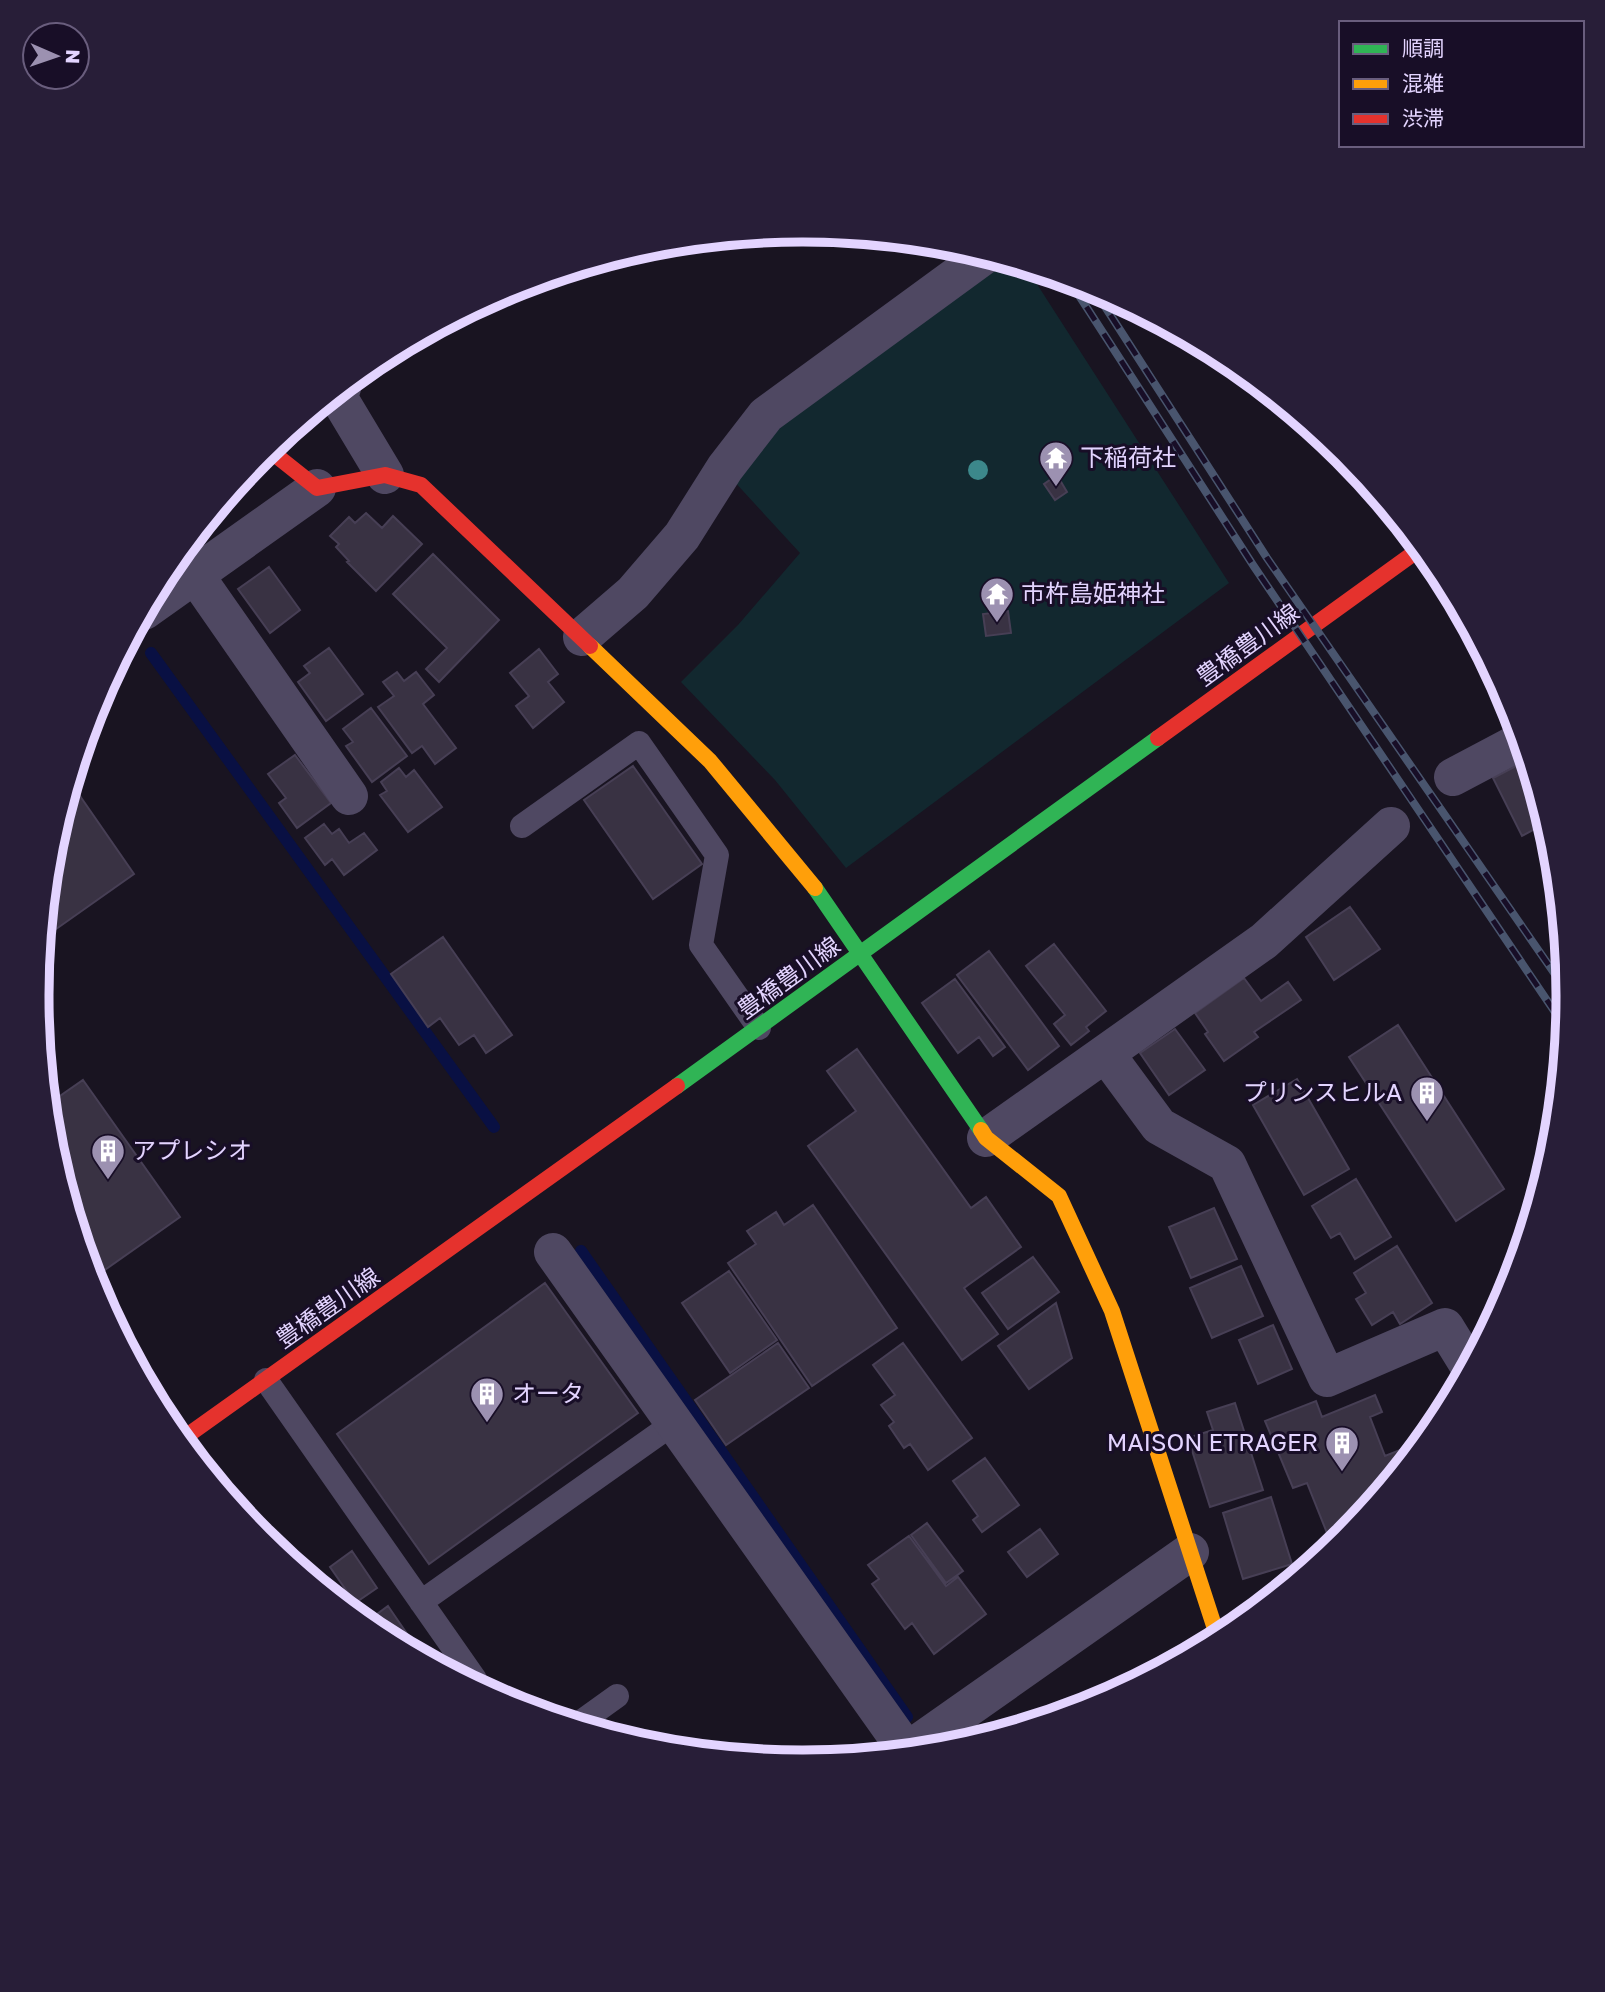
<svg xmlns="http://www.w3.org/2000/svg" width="1605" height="1992" font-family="'Golos Text','Noto Sans JP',sans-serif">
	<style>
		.green { fill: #12282f }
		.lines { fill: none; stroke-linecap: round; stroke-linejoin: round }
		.stream { stroke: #091043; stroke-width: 12 }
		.building { fill: #393243; stroke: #473f55; stroke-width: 2 }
		.lane { stroke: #4f4862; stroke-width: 24 }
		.street { stroke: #4f4862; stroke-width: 38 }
		.fast { stroke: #30b455; stroke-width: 16 }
		.slow { stroke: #ff9f0a; stroke-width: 16 }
		.jam { stroke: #e5322d; stroke-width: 16 }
		.rail-casing { stroke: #49556e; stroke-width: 8 }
		.rail { stroke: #180e27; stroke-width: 5; stroke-dasharray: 16; stroke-linecap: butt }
		.tree { fill: #3c888b }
		.labels { text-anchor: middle; stroke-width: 6; stroke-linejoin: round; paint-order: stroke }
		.poi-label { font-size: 24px; fill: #e3d4ff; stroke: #180e27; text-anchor: start }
		.street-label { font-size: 24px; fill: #e3d4ff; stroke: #180e27 }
		.rim { fill: none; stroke: #e3d4ff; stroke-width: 9 }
	</style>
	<rect width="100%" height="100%" fill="#191421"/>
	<path class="green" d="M1003,260L1026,267L1229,583L846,868L775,780L681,682L738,625L800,553L732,479L777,424Z"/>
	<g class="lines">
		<path class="stream" d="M151,653L494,1127
			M581,1251L907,1717"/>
	</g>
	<path class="building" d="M1057,475L1067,492L1055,500L1044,484Z
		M366,513L382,528L393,516L422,544L376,591L347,562L349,561L336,547L339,544L330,536L349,517L355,523Z
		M433,554L499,620L439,682L426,669L447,648L393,594Z
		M269,567L300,610L270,633L238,589Z
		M1008,611L1011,633L986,636L983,614Z
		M329,648L363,694L326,721L298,682L310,673L304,666Z
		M539,649L558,674L548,682L564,702L533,728L516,706L529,696L510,673Z
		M397,672L404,681L416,672L434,695L423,704L456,748L435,764L422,746L412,753L378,707L394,696L383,682Z
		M371,708L407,756L372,782L346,746L353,742L343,729Z
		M1525,753L1546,823L1522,836L1493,778L1518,765L1514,758Z
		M295,755L331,803L297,828L279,803L286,798L268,774Z
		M633,766L702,864L653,899L584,800Z
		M399,768L406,777L414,770L442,807L408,832L380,795L387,791L381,782Z
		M71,783L134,874L42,939L52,846Z
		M324,824L332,834L339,829L349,843L364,833L377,850L344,875L332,859L325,865L305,838Z
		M1549,832L1554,847L1555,861L1542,836Z
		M1350,907L1380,949L1334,980L1306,937Z
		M443,937L512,1035L486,1053L474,1035L459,1045L440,1018L428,1027L391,974Z
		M1054,944L1106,1011L1086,1027L1089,1031L1071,1045L1054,1024L1065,1015L1026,966Z
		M989,951L1059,1046L1028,1070L957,975Z
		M1244,978L1261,1001L1288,982L1301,1000L1254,1032L1258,1037L1224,1061L1205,1034L1208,1032L1195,1013Z
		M955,979L1005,1047L993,1056L979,1037L958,1053L922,1003Z
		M1398,1025L1504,1189L1456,1221L1349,1057Z
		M1175,1029L1205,1070L1169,1095L1140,1053Z
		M857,1049L971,1208L986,1197L1021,1247L964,1288L998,1334L962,1360L808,1146L856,1111L827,1071Z
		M1297,1079L1349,1169L1304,1195L1253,1105Z
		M83,1080L180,1217L92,1279L51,1145L47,1105Z
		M1356,1179L1391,1237L1355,1259L1340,1233L1331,1238L1312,1206Z
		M813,1205L897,1328L812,1386L728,1263L756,1244L747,1231L776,1212L784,1225Z
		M1214,1208L1237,1259L1191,1278L1169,1227Z
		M1397,1246L1432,1303L1400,1324L1393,1312L1372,1325L1356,1299L1366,1293L1354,1273Z
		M1033,1257L1059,1292L1008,1329L982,1293Z
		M1241,1266L1263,1316L1212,1338L1190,1288Z
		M729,1271L777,1340L730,1373L682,1303Z
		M545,1283L638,1413L429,1564L337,1434Z
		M1056,1303L1072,1358L1029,1389L998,1346Z
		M1273,1325L1292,1369L1258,1384L1239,1340Z
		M778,1343L809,1388L726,1445L695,1400Z
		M903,1343L972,1438L928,1470L910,1444L904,1448L889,1426L894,1422L881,1405L895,1395L873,1365Z
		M1375,1395L1382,1412L1370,1417L1385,1456L1400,1450L1405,1463L1341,1540L1336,1529L1327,1533L1307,1483L1293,1488L1265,1421L1316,1401L1322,1417Z
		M1235,1403L1263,1490L1210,1507L1188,1438L1213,1430L1207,1412Z
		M985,1458L1019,1505L982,1532L973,1520L978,1516L953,1481Z
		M1271,1497L1292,1564L1243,1579L1223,1513Z
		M927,1523L963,1571L946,1583L911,1535Z
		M1040,1529L1058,1554L1027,1577L1008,1552Z
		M909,1536L946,1586L958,1577L986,1614L934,1654L912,1623L905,1629L872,1584L879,1579L868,1565Z
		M352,1551L377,1588L355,1603L330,1567Z
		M388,1606L423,1657L365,1623Z"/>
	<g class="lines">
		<path class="lane" d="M522,826L639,743L717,855L701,945L759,1028
			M266,1380L475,1679L470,1683
			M421,1602L674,1423
			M578,1724L617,1696"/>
		<path class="street" d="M342,388L337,395L385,475
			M195,575L349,796
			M144,611L317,488
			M582,637L633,593L682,536L725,468L766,415L985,255
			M1453,777L1521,741
			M1106,1054L1159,1126L1227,1164L1327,1378L1445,1327L1469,1366
			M986,1138L1264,941L1391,826
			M553,1252L907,1751L1190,1552"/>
		<path class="fast" d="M815,888L981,1130
			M677,1086L1158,738"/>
		<path class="slow" d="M590,646L710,761L815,888
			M981,1130L986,1138L1059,1196L1112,1311L1218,1638"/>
		<path class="jam" d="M268,449L317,488L385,475L421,485L590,646
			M1158,738L1421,548
			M181,1440L677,1086"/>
		<g class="rail-casing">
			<path id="rail" d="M1069,280L1253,565L1565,1027
				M1093,288L1267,558L1568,993"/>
		</g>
		<use href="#rail" class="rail"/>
	</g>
	<circle class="tree" cx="978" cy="470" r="10"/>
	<defs>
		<g id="temple-pin" transform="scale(1.75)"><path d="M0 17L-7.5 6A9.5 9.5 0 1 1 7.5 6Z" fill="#9c91b1" stroke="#180e27"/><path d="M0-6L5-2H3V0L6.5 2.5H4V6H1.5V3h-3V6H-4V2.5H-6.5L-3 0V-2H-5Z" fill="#fff"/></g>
		<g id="building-pin" transform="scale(1.75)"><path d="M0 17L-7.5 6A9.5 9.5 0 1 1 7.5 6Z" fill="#9c91b1" stroke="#180e27"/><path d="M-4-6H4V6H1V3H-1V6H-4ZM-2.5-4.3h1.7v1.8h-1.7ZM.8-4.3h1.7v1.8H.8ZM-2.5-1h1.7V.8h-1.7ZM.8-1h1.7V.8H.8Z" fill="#fff"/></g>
	</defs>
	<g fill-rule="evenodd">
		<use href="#temple-pin" x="1056" y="458"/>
		<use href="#temple-pin" x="997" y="594"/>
		<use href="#building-pin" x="1427" y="1093"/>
		<use href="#building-pin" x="108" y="1151"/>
		<use href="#building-pin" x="487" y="1394"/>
		<use href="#building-pin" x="1342" y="1443"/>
	</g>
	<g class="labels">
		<g class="poi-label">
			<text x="1080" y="466">下稲荷社</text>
			<text x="1021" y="602">市杵島姫神社</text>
			<text x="1402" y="1101" text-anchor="end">プリンスヒルA</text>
			<text x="132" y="1159">アプレシオ</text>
			<text x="512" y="1402">オータ</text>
			<text x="1318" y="1451" text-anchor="end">MAISON ETRAGER</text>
		</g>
		<g class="street-label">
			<text transform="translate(1248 645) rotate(-36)" y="8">豊橋豊川線</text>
			<text transform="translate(789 978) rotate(-36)" y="8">豊橋豊川線</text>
			<text transform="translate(328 1308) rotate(-35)" y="8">豊橋豊川線</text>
		</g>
	</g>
	<path d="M0 0H1605V1992H0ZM802 242H803A753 753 0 0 1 1556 995V997A753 753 0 0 1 803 1750H802A753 753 0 0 1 49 997V995A753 753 0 0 1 802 242Z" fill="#281e38" fill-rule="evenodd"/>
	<path class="rim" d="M802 242H803A753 753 0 0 1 1556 995V997A753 753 0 0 1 803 1750H802A753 753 0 0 1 49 997V995A753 753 0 0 1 802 242Z"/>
	<rect x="1339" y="21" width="245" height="126" fill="#180e27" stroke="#695d7d" stroke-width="2"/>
	<rect x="1353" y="44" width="35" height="10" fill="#30b455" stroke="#695d7d" stroke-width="2"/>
	<text x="1402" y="56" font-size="21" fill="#e3d4ff">順調</text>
	<rect x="1353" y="79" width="35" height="10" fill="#ff9f0a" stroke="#695d7d" stroke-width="2"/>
	<text x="1402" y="91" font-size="21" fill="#e3d4ff">混雑</text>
	<rect x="1353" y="114" width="35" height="10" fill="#e5322d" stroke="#695d7d" stroke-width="2"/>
	<text x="1402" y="126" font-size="21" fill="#e3d4ff">渋滞</text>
	<g transform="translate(56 56) rotate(92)"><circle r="33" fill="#180e27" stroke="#695d7d" stroke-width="2"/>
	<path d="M0-5L12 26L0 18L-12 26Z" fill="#9c91b1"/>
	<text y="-10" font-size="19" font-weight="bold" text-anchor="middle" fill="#e3d4ff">N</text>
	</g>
</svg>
